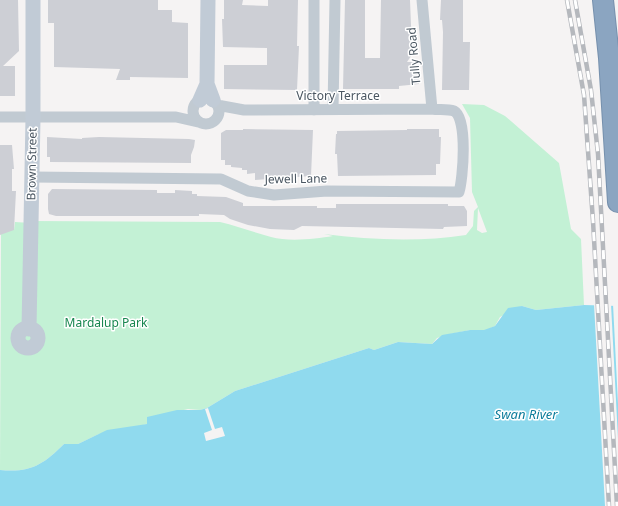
<svg xmlns="http://www.w3.org/2000/svg" width="618" height="506" font-family="'Noto Sans',sans-serif">
	<style>
		.green { fill: #c3f1d5; fill-rule: evenodd }
		.water { fill: #90daee }
		.pier { fill: #f5f3f3 }
		.building { fill: #cdcfd5 }
		.lines { fill: none; stroke-linecap: round; stroke-linejoin: round }
		.highway-casing { stroke: #7690ad; stroke-width: 22 }
		.street { stroke: #c1cad2; stroke-width: 11 }
		.secondary { stroke: #c1cbd6; stroke-width: 15 }
		.highway { stroke: #8ba5c1; stroke-width: 20 }
		.rail-casing { stroke: #b5b8bd; stroke-width: 4.5 }
		.rail { stroke: #fff; stroke-width: 3; stroke-dasharray: 9; stroke-linecap: butt }
		.labels { text-anchor: middle; stroke-width: 3; stroke-linejoin: round; paint-order: stroke }
		.street-label { font-size: 12px; fill: #4a5661; stroke: #fff }
		.park-label { font-size: 12px; fill: #17864f; stroke: #fff }
		.water-label { font-size: 13px; font-style: italic; fill: #0c7c9b; stroke: #fff }
	</style>
	<rect width="100%" height="100%" fill="#f5f3f3"/>
	<path class="green" d="M462,104L484,105L505,116L559,163L571,229L581,239L584,305L536,310L522,306L500,317L495,326L484,331L470,330L450,334L437,338L432,344L398,342L374,350L369,348L235,391L207,408L200,410L188,409L147,419L148,424L99,434L78,444H64C43,465 30,473 0,470L1,228L14,230L15,222L31,223V221L220,222C237,226 253,232 271,237C289,242 315,239 333,236L324,234C370,240 421,242 466,235L473,226L474,211L478,207L472,192L470,118ZM478,208L487,232L482,233L477,230Z"/>
	<path class="water" d="M584,305L618,306V506H0V470C30,473 43,465 64,444H78L107,430L147,424V417L177,410H200L207,408L235,391L369,348L374,350L398,342L432,344L442,335L470,330H484L495,326L508,308L522,306L536,310Z"/>
	<path class="pier" d="M594,304H611L618,439V506H605Z
		M613,304H618V404Z
		M208,408L215,429L222,427L225,436L206,441L204,433L212,430L205,409Z"/>
	<path class="building" d="M0,0H18L19,51L3,66H15V96H0Z
		M48,0H158V10H172V22L188,23V78L130,77V80H116L120,69L54,67V23H48Z
		M224,0H243L242,5L268,6V0H298L297,46H299L297,90L224,89V65H267V48L223,47L222,19H224Z
		M345,0H365V58H380L381,0H410L411,26L415,42V50L407,62H415V69H419V84L399,86V89H343Z
		M441,0H463V42H470L469,90H442L443,32L442,20H440Z
		M243,129L313,130L311,176L255,180V173L247,174V170H242V168L231,167V165H225V160H221V133L226,130H243Z
		M407,129H439V137H441L440,164H436V175L338,176L337,154H335L336,134H337V131L407,130Z
		M47,137L82,139V138L99,137L189,139L195,140L194,147L191,155V163L50,162V157H47Z
		M0,145H12L14,169H12V191H16L14,230L0,235Z
		M52,189L157,190V193H175V190L192,191V194H197V196L226,197L243,203V206H317V208H336V204H448V206H464L467,211V226L444,227L443,229L302,226L294,230L270,229L248,225L230,219L224,215L199,214V216H56L49,214L48,209V194Z"/>
	<g class="lines">
		<g class="highway-casing">
			<path id="highway" d="M603,0L609,58L618,202"/>
		</g>
		<path class="street" d="M422,0L432,109
			M193 111a13 13 0 1 1 26 0a13 13 0 1 1-26 0Z
			M333,109L335,0
			M314,110V0
			M0,117H176L198,122
			M32,177L221,179L248,191L274,195L327,191L459,192C463,179 468,118 454,111C448,109 438,110 432,109L244,110L217,105"/>
		<path class="secondary" d="M208,0L207,84L213,100
			M200,100L207,84
			M18 338a10 10 0 1 1 20 0a10 10 0 1 1-20 0Z
			M29,329L33,118V0"/>
		<use href="#highway" class="highway"/>
		<g class="rail-casing">
			<path id="rail" d="M567,0L584,95L593,221L609,506
				M575,0L591,90L598,154L617,506"/>
		</g>
		<use href="#rail" class="rail"/>
	</g>
	<g class="labels">
		<g class="street-label">
			<text transform="translate(414 56) rotate(-95)" y="4">Tully Road</text>
			<text x="338" y="100">Victory Terrace</text>
			<text transform="translate(32 164) rotate(-89)" y="4">Brown Street</text>
			<text transform="translate(296 179) rotate(-1)" y="4">Jewell Lane</text>
		</g>
		<g class="park-label">
			<text x="106" y="327">Mardalup Park</text>
		</g>
		<g class="water-label">
			<text x="526" y="419">Swan River</text>
		</g>
	</g>
</svg>
